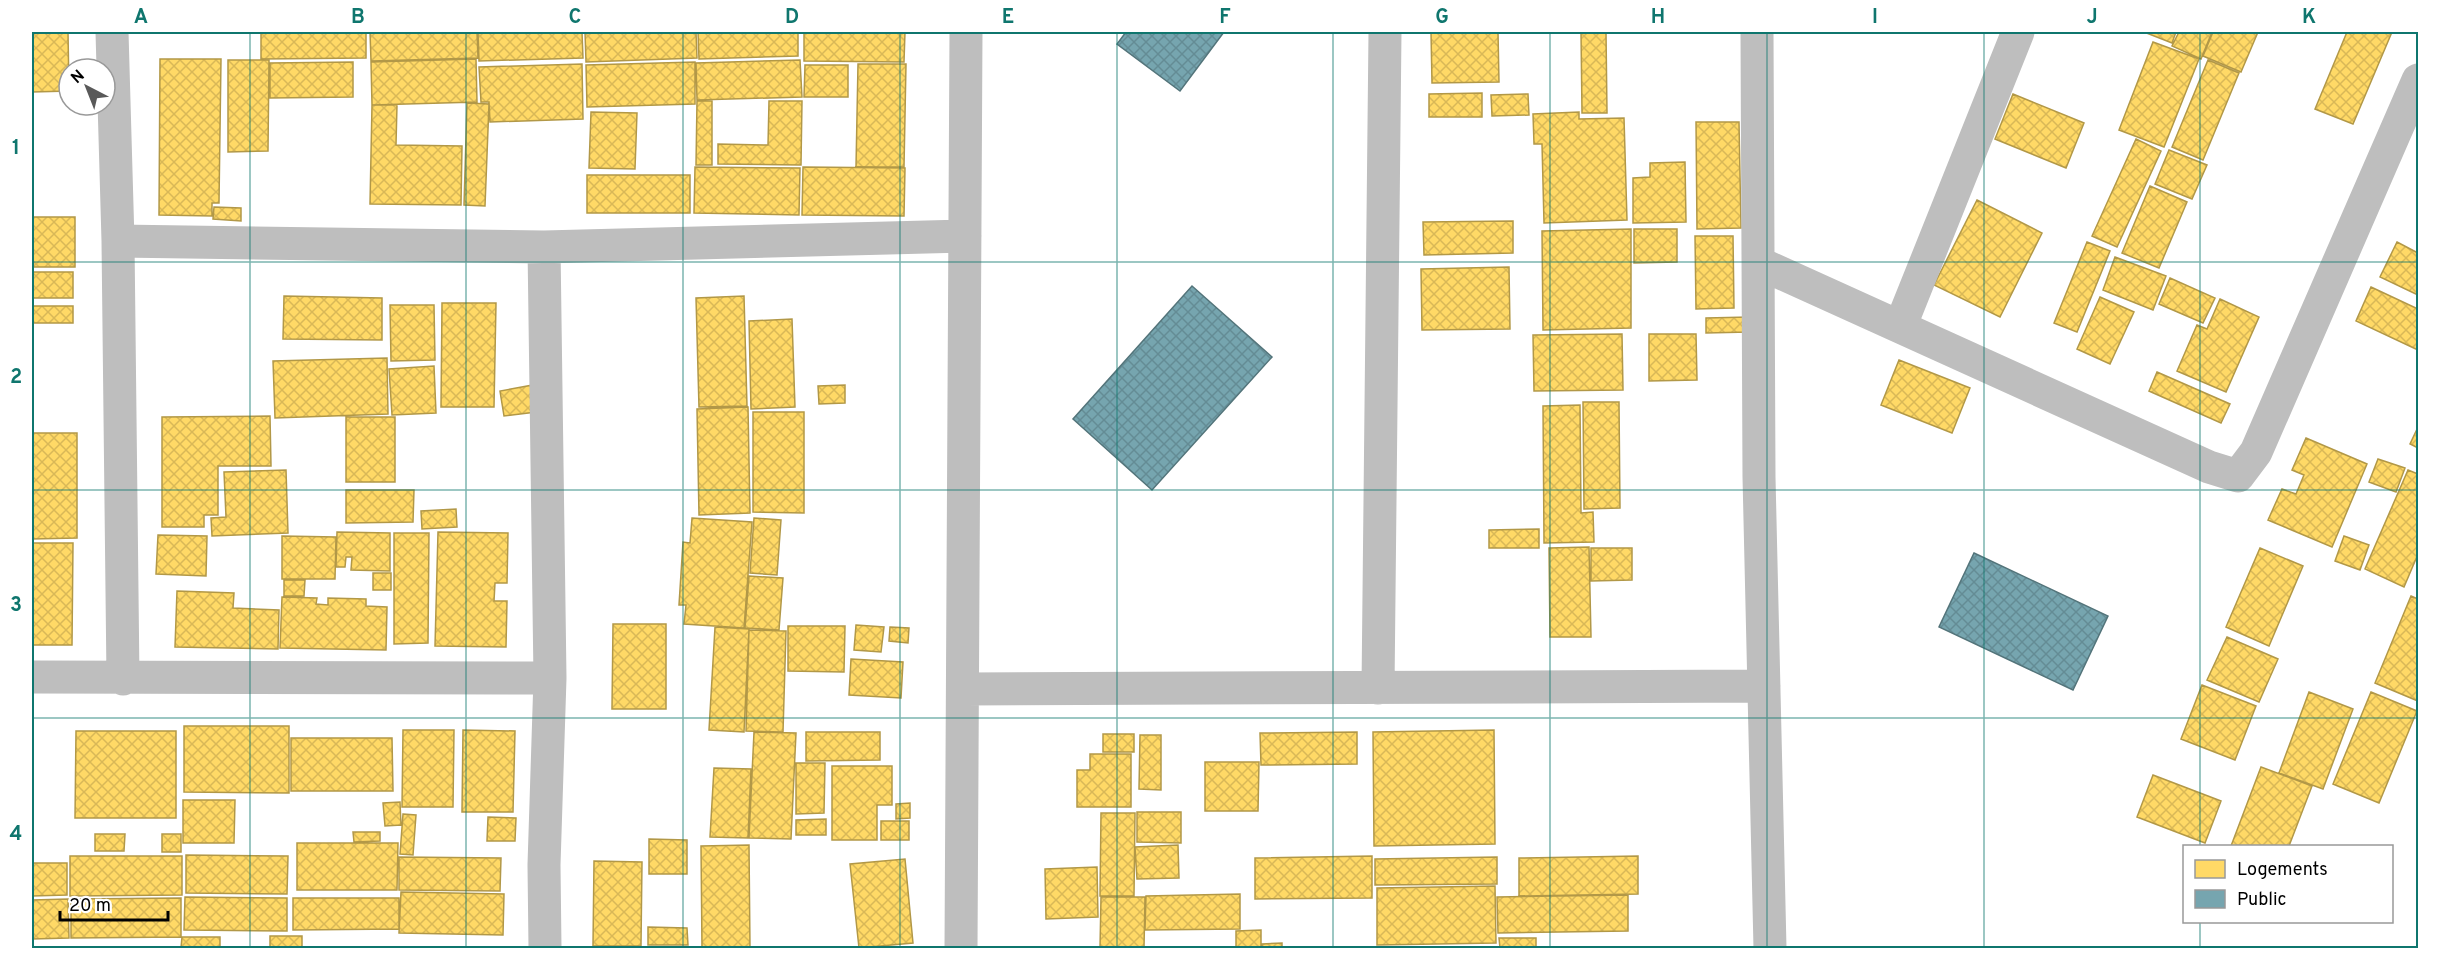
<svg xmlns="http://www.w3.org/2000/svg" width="2450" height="980" font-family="Overpass,sans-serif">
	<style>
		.homes { fill: url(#homes-cross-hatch); stroke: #b29847; stroke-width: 1.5 }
		.public { fill: url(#public-cross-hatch); stroke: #53747a; stroke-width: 1.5 }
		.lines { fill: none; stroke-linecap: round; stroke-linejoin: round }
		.street { stroke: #bebebe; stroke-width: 33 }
		.grid { fill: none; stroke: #0f766e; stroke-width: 1.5; stroke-opacity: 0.55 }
		.neatline { fill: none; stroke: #0f766e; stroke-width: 2 }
		.grid-label { font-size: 20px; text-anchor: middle; font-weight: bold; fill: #0f766e }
	</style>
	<defs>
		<pattern id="homes-cross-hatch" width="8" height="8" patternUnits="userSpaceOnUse" patternTransform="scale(1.5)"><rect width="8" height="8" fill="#ffd966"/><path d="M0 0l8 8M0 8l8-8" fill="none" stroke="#d9b857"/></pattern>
		<pattern id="public-cross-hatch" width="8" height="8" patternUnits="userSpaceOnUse" patternTransform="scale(1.5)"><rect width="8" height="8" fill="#76a5af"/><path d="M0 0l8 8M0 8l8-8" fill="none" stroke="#648c95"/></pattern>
	</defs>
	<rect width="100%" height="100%" fill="#fff"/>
	<path class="homes" d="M32,32H68L69,91L32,92Z
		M261,32H366V58L261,59Z
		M370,32H477L478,58L371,61Z
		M478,32H582L583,58L479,61Z
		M585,32H696L697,58L586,62Z
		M698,32H798V56L699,59Z
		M804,32H905L904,62L804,61Z
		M1431,32H1498L1499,82L1432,83Z
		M1581,32H1606L1607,113H1582Z
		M2144,32H2176L2172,43Z
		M2179,32H2212L2201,59L2172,46Z
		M2213,32H2258L2241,72L2203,56Z
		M2347,32H2392L2353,124L2315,109Z
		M2153,42L2199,59L2164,147L2119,130Z
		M160,59H221L219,203H212V216L159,215Z
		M476,59L477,102L372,105L371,62Z
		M228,60H269L268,151L228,152Z
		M800,60L802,97L697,100L696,63Z
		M2208,60L2239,73L2203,160L2172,147Z
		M353,62V97L270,98V63Z
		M695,62V104L587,107L586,65Z
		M582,64L583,119L490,122L489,102H481L479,67Z
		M858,64H906L904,167H856Z
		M805,65H848V97H804Z
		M1482,93V117H1429V94Z
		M1528,94L1529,115L1492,116L1491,95Z
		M2013,94L2084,123L2066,168L1995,139Z
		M697,101H712V165H696Z
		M769,101H802L801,165L718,164V144L768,145Z
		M467,103L489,104L485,206L464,205Z
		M372,105H397L396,145L462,146L461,205L370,204Z
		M591,112L637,113L635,169L589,168Z
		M1579,112V119L1624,118L1627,220L1544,223L1542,144H1534L1533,114Z
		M1696,122H1739L1741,228L1697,229Z
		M2136,139L2161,151L2117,247L2092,236Z
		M2169,150L2207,165L2192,199L2155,184Z
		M1685,162L1686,222L1633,223V178L1650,177V163Z
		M695,167L800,168L799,215L694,213Z
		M803,167L905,168L904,216L802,215Z
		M587,175H690V213H587Z
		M2150,186L2187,202L2159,268L2122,253Z
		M1977,200L2042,233L2000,317L1934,285Z
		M214,207L241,208V221L213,219Z
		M32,217H75V267H32Z
		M1513,221V253L1424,255L1423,222Z
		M1631,229V328L1543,330L1542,231Z
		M1634,229H1677V262L1634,263Z
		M1695,236H1733L1734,308L1696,309Z
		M2087,242L2110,251L2077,332L2054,323Z
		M2397,242L2418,253V295L2380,277Z
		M2115,257L2166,276L2153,310L2103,290Z
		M1509,267L1510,329L1422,330L1421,269Z
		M32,272H73V298H32Z
		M2170,278L2215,298L2203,323L2159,304Z
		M2371,287L2418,309V350L2356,321Z
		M284,296L382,298V340L283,339Z
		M744,296L747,406L699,407L696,298Z
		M2100,297L2134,312L2110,364L2077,349Z
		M2220,299L2259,317L2226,392L2177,371L2197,325L2207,329Z
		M442,303H496L494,407H441Z
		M390,305H434L435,360L391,361Z
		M32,306H73V323H32Z
		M1749,317V332L1706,333V318Z
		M792,319L795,407L751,409L749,321Z
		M1622,334L1623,390L1534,391L1533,335Z
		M1649,334H1696L1697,380L1649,381Z
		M387,358L388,414L275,418L273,361Z
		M1899,360L1970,388L1952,433L1881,405Z
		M434,366L436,413L392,415L389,369Z
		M2157,372L2230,404L2221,423L2149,391Z
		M533,385L536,412L504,416L500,391Z
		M845,385V403L819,404L818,386Z
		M1583,402H1619L1620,508L1584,509Z
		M1580,405L1581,513L1593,512L1594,542L1544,543L1543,406Z
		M748,407L750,513L699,515L697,409Z
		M753,412H804V513L753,512Z
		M270,416L271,466H218V515H204V527H162V417Z
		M346,417H395V482H346Z
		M2418,427V448L2410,444Z
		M32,433H77V538L32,539Z
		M2306,438L2367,464L2332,547L2268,520L2282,489L2296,494L2304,475L2292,470Z
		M2378,459L2405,468L2396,492L2369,482Z
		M286,470L288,533L212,536L211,518L226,517L224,472Z
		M2408,470L2418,474V554L2404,587L2365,569Z
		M346,490H414L413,522L346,523Z
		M456,509L457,527L422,529L421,511Z
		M692,518L752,522L744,628L684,624L686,605H679L683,542L690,543Z
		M754,518L781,520L777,575L750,573Z
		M1539,529V548H1489V530Z
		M337,532L390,533V571L351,570L352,557H346L345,567H336Z
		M438,532L508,533L507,583H495L494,601H507L506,647L435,646Z
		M394,533H429L428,643L394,644Z
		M158,535L207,536L206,576L156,574Z
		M282,536L336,537L335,579H282Z
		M2344,536L2369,545L2360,570L2335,561Z
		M32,543H73L72,645H32Z
		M1589,547L1591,637H1550L1549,548Z
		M1591,548H1632V580L1591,581Z
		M2260,548L2303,566L2269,646L2226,627Z
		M373,573H391V590H373Z
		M749,576L783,578L779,630L745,628Z
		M284,580H305L304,596H284Z
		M177,591L234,593L233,608L279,610L278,649L175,647Z
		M2411,596L2418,599V701L2375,683Z
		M282,597L317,598L316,604L328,605V598L366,599V606L387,607L386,650L280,648Z
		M613,624H666V709H612Z
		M856,625L884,627L881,652L854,650Z
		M788,626H845L844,672L788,671Z
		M715,627L749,629L744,732L709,730Z
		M890,627L909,628L908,643L889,641Z
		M749,630L786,631L783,732L746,731Z
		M2227,637L2278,659L2259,702L2207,680Z
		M851,659L903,662L901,698L849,695Z
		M2202,685L2256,706L2235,760L2181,739Z
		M2309,692L2353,709L2323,789L2279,773Z
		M2371,692L2417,711L2379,803L2333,784Z
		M184,726H289V793L184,792Z
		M403,730H454L453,807H402Z
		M463,730L515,731L513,812H462Z
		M1494,730L1495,844L1374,846L1373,732Z
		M76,731H176V818H75Z
		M754,732L796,733L791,839L749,838Z
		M806,732H880V760L806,761Z
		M1357,732V764L1261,765L1260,733Z
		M1103,734H1134V752H1103Z
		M1140,735H1161V790L1139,789Z
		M291,738H392L393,791H291Z
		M1090,754H1131V807H1077V770H1090Z
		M1205,762H1259L1258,811H1205Z
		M796,763H825L824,813L796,814Z
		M832,766H892V805H877V840H832Z
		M2261,767L2312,786L2289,846H2231Z
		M714,768L751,769L748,838L710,837Z
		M2153,775L2221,801L2205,843L2137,817Z
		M183,800H235L234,843H183Z
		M400,802L401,825L385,826L383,803Z
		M910,803V818L896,819V804Z
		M1137,812H1181V843L1137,842Z
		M1101,813H1135L1134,896H1100Z
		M403,814L416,815L413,855L400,854Z
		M488,817L516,818L515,841H487Z
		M826,819V835H796V820Z
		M881,821H909V840H881Z
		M353,832H380V841L354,842Z
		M95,834H125L124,851H95Z
		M162,834H181V852H162Z
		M649,839L687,840V874H649Z
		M297,843H398L397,890H297Z
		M749,845L750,948H702L701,846Z
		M1178,845L1179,878L1137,879L1135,847Z
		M186,855L288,856L287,894L186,893Z
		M70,856H182V895L70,896Z
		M1372,856V898L1255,899V858Z
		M1638,856V894L1519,896V858Z
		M399,857L501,858L500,891L399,890Z
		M1497,857V884L1375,885V859Z
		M905,859L913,943L859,948L850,864Z
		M594,861L642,862L641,946H593Z
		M32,863H67V895L32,896Z
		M1097,867L1098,917L1046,919L1045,869Z
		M1495,886L1496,943L1377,945V888Z
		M401,892L504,894L503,935L399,933Z
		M1240,894V929L1145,930L1146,896Z
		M1628,895V931L1498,933L1497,897Z
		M185,897L287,898V931L184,930Z
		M1101,897H1145L1144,948H1100Z
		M181,898V937L71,938V899Z
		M293,898H399V929L293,930Z
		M68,899L69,938L32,939V900Z
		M648,927L687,928L688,945H648Z
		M1261,930V948H1236V931Z
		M270,936H302V948H270Z
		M182,937H220V948H181Z
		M1499,938H1536V948H1500Z
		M1282,943V948H1262V944Z"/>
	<path class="public" d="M1126,32H1224L1180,91L1117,44Z
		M1192,286L1272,357L1152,490L1073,419Z
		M1974,553L2108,616L2073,690L1939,627Z"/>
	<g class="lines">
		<path class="street" d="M112,32L118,241L123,679
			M1757,32L1759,477L1770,948
			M118,241L544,247L965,236
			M544,247L550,678L544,865L545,948
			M1759,263L2209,467L2238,476L2256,452L2418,80
			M1900,327L2018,32
			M32,677L550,678
			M1378,688L1385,32
			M963,689L1764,686
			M961,948L966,32"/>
	</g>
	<path class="grid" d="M250,32V948M466,32V948M683,32V948M900,32V948M1117,32V948M1333,32V948M1550,32V948M1767,32V948M1984,32V948M2200,32V846M32,262H2418M32,490H2418M32,718H2418M2200,922V948"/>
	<rect width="2450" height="980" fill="none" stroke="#ffffff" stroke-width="66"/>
	<rect x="2183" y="845" width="210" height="78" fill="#ffffff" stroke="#999999" stroke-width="1.5"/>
	<rect x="2195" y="860" width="30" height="18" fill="#ffd966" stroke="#999999" stroke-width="1.5"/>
	<text x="2237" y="875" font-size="18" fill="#000000">Logements</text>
	<rect x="2195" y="890" width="30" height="18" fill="#76a5af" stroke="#999999" stroke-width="1.5"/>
	<text x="2237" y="905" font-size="18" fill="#000000">Public</text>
	<g transform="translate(87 87) rotate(318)"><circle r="28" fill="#ffffff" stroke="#999999" stroke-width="1.5"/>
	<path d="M0-4.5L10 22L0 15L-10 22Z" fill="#595959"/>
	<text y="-9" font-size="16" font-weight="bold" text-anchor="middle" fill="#000000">N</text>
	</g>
	<path d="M60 911v9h108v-9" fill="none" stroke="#000000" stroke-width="3"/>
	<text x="69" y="911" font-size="18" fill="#000000" stroke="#ffffff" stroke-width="4.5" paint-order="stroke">20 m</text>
	<rect x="33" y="33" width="2384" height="914" class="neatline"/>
	<g class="grid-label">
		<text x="141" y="23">A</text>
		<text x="358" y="23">B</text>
		<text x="575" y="23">C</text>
		<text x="792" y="23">D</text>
		<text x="1008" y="23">E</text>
		<text x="1225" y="23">F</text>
		<text x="1442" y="23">G</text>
		<text x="1658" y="23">H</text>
		<text x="1875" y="23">I</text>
		<text x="2092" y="23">J</text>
		<text x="2309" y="23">K</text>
		<text x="16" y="154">1</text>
		<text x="16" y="383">2</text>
		<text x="16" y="611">3</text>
		<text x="16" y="840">4</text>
	</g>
</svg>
